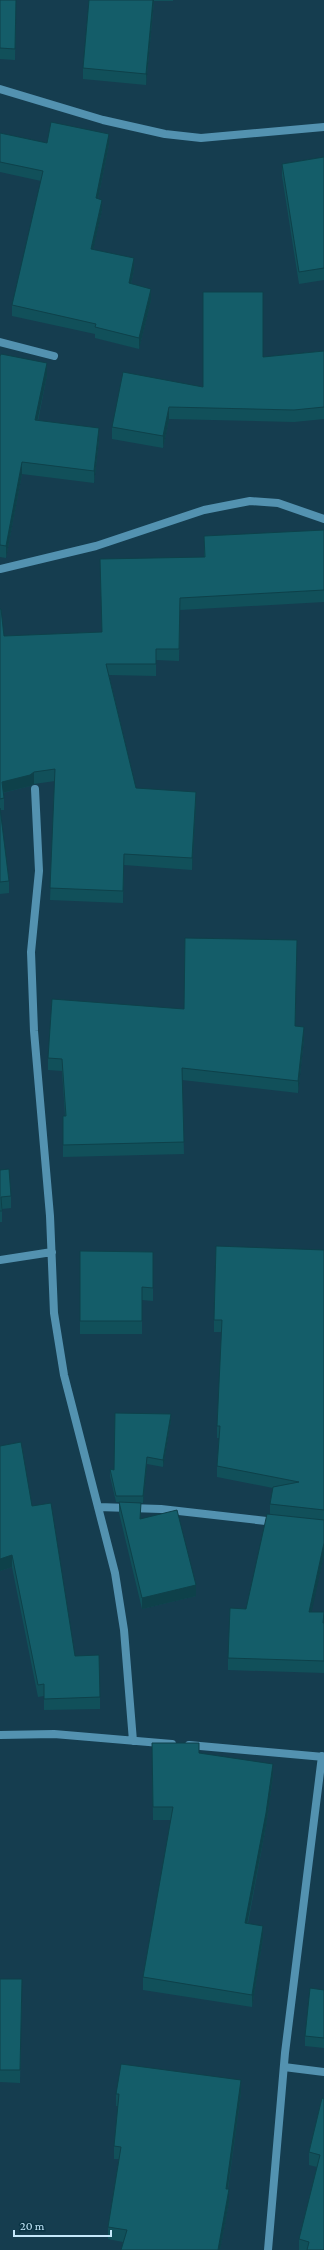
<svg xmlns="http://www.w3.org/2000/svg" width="324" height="2250" font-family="'Crimson Pro',serif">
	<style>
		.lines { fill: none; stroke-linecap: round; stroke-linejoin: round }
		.minor { stroke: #5392b0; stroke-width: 8 }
		.wall { fill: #11505a }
		.shaded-wall { fill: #0e414a }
		.building { fill: #145d69; stroke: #0e414a }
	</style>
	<rect width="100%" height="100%" fill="#153d4f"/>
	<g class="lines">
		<path class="minor" d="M0,89L103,120L165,134L201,138L324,127
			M0,342L54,356
			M0,569L96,546L204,510L250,501L278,503L324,519
			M35,789L39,871L31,952L34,1031L50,1216L54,1313L64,1375L115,1573L124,1630L133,1741
			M0,1260L52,1252
			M98,1507L161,1509L275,1522
			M0,1735L54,1734L172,1744
			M189,1745L324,1757
			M284,2067L324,2072
			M268,2250L285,2053L322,1756"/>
	</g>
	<path class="wall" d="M0,0L16,8L15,60L0,59Z
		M89,0H173V1H154L146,85L83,79V68Z
		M0,133L47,143L109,144L98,199L102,210L93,249L134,269L131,284L151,300L139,349L95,338V334L12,316V305L41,181L0,172Z
		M324,157V280L299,284L282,176V164Z
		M324,351V419L294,422L169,419L163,448L112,439V427L203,387L263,357Z
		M0,356L47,375L38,421L99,440L94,483L22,474L6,558L0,557Z
		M324,530V602L180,610L179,661L156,660V676L109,675L136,788L196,804L192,870L124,865L123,903L50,900L55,781L34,784L30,786L3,793L4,798V810H0L9,881V893L0,894V609L4,636L102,632L204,557V536Z
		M295,1026L304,1039L298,1093L182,1080L184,1154L63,1157V1128L65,1116L62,1071L48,1070V1058Z
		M0,1170L11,1196V1208L2,1209V1222H0Z
		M324,1250V1555L311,1612L324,1623V1673L228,1670V1658L246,1609L270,1515V1504L273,1488L217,1477V1466L219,1438H217V1426L222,1332H214V1320Z
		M80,1251L153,1252V1301L142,1300V1334H80Z
		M171,1420L163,1467L147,1464L143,1503L116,1502L110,1476V1469L114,1470Z
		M0,1446L32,1506L75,1656L100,1697V1709L44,1710V1696L38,1697L12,1567L0,1571Z
		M119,1502L141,1514V1519L196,1596L142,1609L119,1513Z
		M152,1743L199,1753L273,1776L266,1826L248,1923L263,1938L252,2007L143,1990V1977L171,1820H153Z
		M0,1979H22L20,2083L0,2082Z
		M324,1990V2048L305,2046V2036Z
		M241,2093L228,2189L229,2202L220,2250H121L123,2242L108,2239V2227L119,2159H114V2146L118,2106H116V2094Z
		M322,2098L324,2250H299V2239L317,2167L309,2165V2152Z"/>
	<path class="shaded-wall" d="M153,0H154L146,85V74Z
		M109,134V144L96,209V198Z
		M102,200V210L91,259V249Z
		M134,258V269L129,294V283Z
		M151,289V300L139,349V338Z
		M47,363V375L35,432V420Z
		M169,407V419L163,448V436Z
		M99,428V440L94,483V471Z
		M22,462V474L6,558V546Z
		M34,772V784L30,786L2,793V782Z
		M196,792V804L192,870V858Z
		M124,854V865L123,903V891Z
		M304,1027V1039L298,1093V1081Z
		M171,1414V1420L163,1467V1460Z
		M147,1457V1464L143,1503V1496Z
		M141,1503V1514L140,1530V1519Z
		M324,1543V1555L309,1624V1612Z
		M12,1555V1567L0,1571V1559Z
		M196,1585V1596L142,1609V1598Z
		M273,1764V1776L266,1826L245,1935V1923Z
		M263,1926V1938L252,2007V1995Z
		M241,2080V2093L226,2201V2189Z
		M229,2189V2202L220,2250H218Z"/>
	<path class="building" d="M0,0H16L15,49L0,48Z
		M89,0H153L146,74L83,68Z
		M51,122L109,134L96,198L102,200L91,249L134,258L129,283L151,289L139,338L95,327L96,324L12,305L43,171L0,162V133L47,143Z
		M324,157V268L299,272L282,164Z
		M203,292H263V357L324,351V407L294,410L169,407L163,436L112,427L123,372L203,387Z
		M1,354L47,363L35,420L99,428L94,471L22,462L6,546L0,545V356Z
		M324,530V590L180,598L179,649H156V664H106L136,788L196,792L192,858L124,854L123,891L50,888L55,769L34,772L30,775L2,782L4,798L0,799V609H1L4,636L102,632L100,559L205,557L204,536Z
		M0,808L9,881L0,882Z
		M185,938L297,940L295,1026L304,1027L298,1081L182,1068L184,1142L63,1145V1116H66L62,1059L48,1058L52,999L184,1009Z
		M9,1169L11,1196L1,1197L2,1211H0V1170Z
		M216,1246L324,1250V1510L270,1504L273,1487L299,1482L217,1466L220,1426H217L222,1320H214Z
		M80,1251L153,1252V1288L142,1287V1321H80Z
		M115,1413L171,1414L163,1460L147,1457L143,1496H116L110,1469L114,1470Z
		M21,1442L32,1506L51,1503L75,1656L99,1655L100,1697L44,1699V1684L38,1685L12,1555L0,1559V1446Z
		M119,1502L141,1503L140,1519L177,1510L196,1585L142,1598Z
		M267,1514L324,1520V1543L309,1612H324L323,1623H324V1661L228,1658L230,1608L246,1609Z
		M152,1743H199V1753L273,1764L266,1813L245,1923L263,1926L252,1995L143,1977L173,1807H153Z
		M0,1979H22L20,2070H0Z
		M310,1988L324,1990V2038L305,2036Z
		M121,2064L241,2080L226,2189H229L218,2250H121L127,2230L108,2227L121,2147L114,2146L119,2094H116Z
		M322,2098L324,2099V2250H307L309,2242L299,2239L320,2155L309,2152Z"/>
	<path d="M14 2230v6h97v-6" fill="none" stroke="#c5e8fb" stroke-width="2"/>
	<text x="20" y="2230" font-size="12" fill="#c5e8fb" stroke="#093344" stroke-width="3" paint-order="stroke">20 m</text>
</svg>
